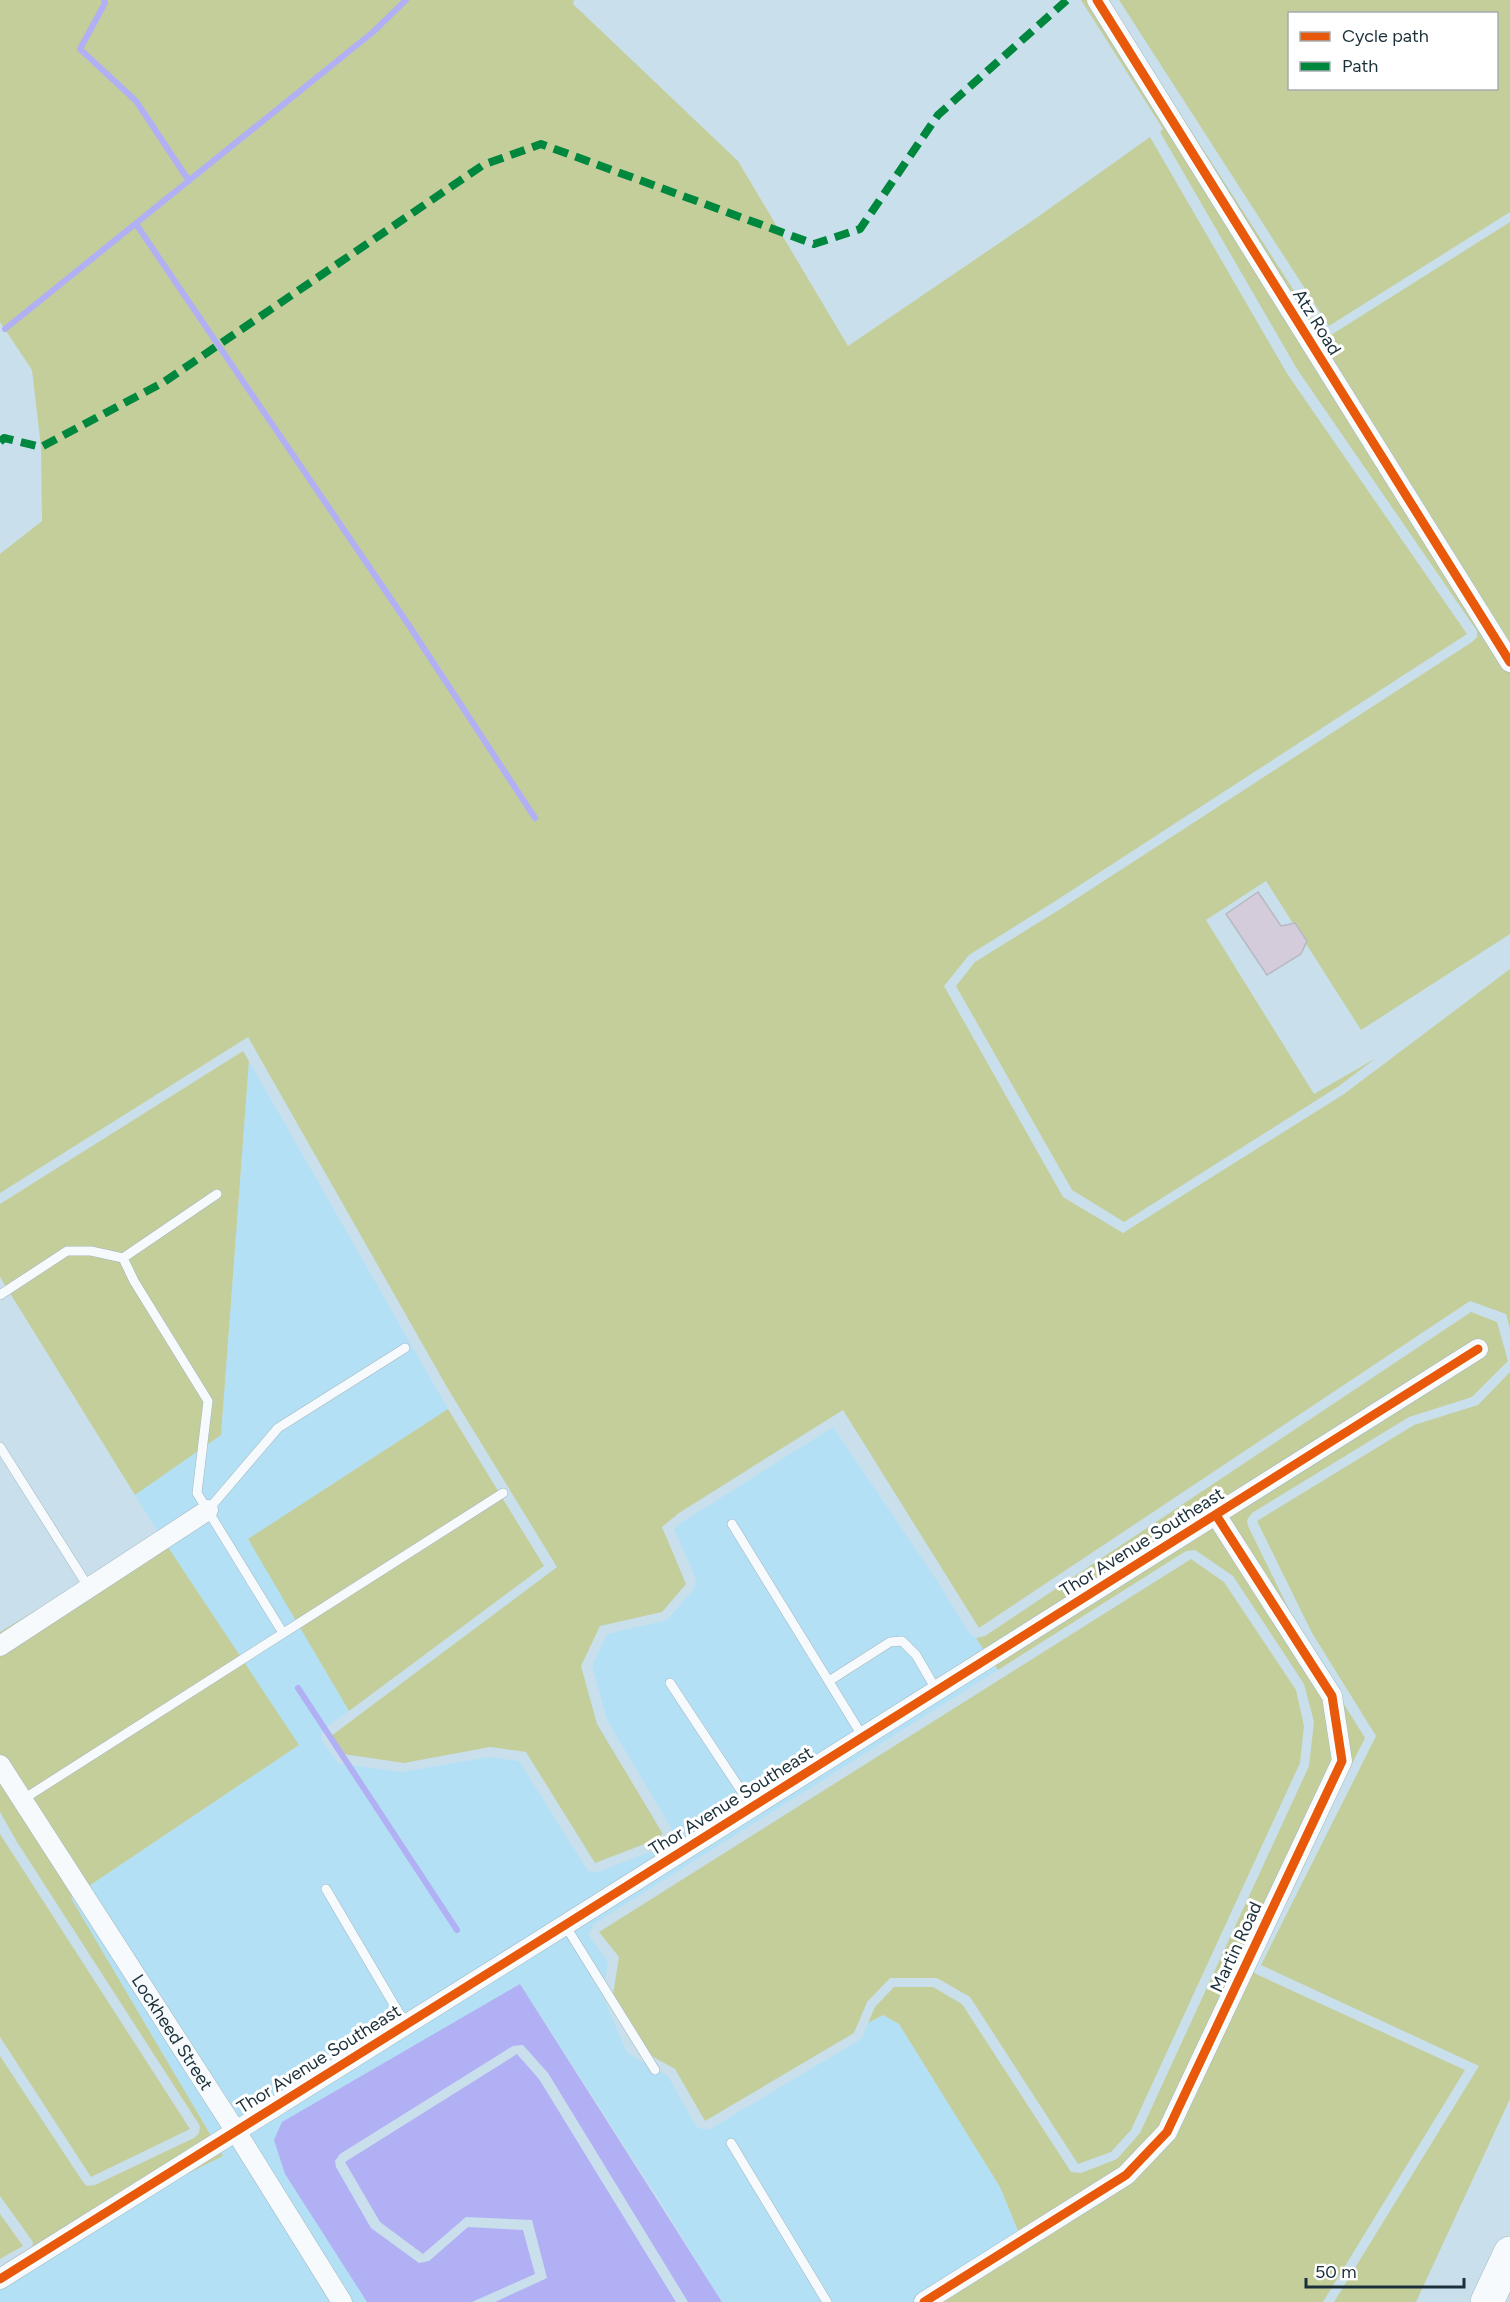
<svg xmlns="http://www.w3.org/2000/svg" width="1510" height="2302" font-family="Figtree,sans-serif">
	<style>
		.built { fill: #b4e0f5 }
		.green { fill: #c4ce9b; fill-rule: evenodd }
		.water { fill: #b2b0f4 }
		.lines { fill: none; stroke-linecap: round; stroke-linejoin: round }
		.stream { stroke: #b2b0f4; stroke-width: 6 }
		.building { fill: #d4ccda; stroke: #b7b8c2; stroke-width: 1.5 }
		.lane-casing { stroke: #a1b6bf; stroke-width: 10 }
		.street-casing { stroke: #a1b6bf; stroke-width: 21 }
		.highway-casing { stroke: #a1b6bf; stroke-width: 34 }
		.lane { stroke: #f7fafc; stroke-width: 9 }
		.street { stroke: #f7fafc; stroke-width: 20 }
		.highway { stroke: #f7fafc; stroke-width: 33 }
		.quiet { stroke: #00873e; stroke-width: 8; stroke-dasharray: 15 8; stroke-linecap: butt }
		.cycleway-casing { stroke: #fff; stroke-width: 13 }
		.cycleway { stroke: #e8590c; stroke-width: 9 }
		.labels { text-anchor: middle; stroke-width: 6; stroke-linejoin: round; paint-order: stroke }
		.street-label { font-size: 18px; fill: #1b303a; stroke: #fff }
	</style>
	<rect width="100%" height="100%" fill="#c9e0ec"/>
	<path class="built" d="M249,1061L448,1409L249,1539L349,1711L325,1728L321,1736L322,1741L338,1763L401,1772L489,1757L519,1761L588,1871L598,1872L655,1850L671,1839L673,1831L607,1720L592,1666L607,1634L667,1620L694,1589L696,1579L674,1529L684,1521L833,1427L936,1579L970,1634L976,1638L998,1670L594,1924L589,1933L591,1939L608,1961L603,1996L627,2053L668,2076L696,2126L701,2129H710L858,2041L863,2036L868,2023L883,2015L899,2024L1000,2187L1023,2244L935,2302H722L658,2198L520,1984L285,2174L367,2302H0V2270L21,2257L223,2156L71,1898L299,1745L173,1556L135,1495L221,1435Z"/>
	<path class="green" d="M0,0H574L573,4L738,161L848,346L1039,216L1150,137L1288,375L1467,634L1057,900L969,955L944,986L1063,1197L1123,1233L1344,1094L1510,969V1329L1506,1314L1470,1301L979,1628L843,1410L679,1513L662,1527L686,1584L662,1612L600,1626L581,1666L597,1724L663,1834L650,1842L595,1863L526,1752L490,1747L404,1763L343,1754L331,1736L557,1567L448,1389L248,1037L0,1193V554L42,521L41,447L32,370L0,322Z
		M1081,0H1107L1320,331L1325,335H1331L1510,222V934L1361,1030L1266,881L1206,920L1314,1094L1376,1058L1339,1086L1124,1222L1072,1190L956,986L975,962L1062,908L1472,642L1477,637V631L1297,369L1160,132L1163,129Z
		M1119,0H1510V212L1329,326ZM1290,14H1496V88H1290Z
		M243,1051L249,1061L221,1435L135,1495L0,1277V1204Z
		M1471,1312L1497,1322L1508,1361L1472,1397L1409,1417L1252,1513L1247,1520L1248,1526L1303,1638L1365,1738L1252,1962V1970L1256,1974L1465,2070L1323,2302H935L1023,2243L1000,2187L899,2024L883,2015L868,2023L875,2007L894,1987H933L962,2004L1071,2172L1081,2173L1117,2159L1140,2133L1309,1766L1314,1722L1304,1684L1233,1576L1195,1550L1186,1551L998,1670L976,1638L985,1636Z
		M1510,1372V2099L1416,2302H1334L1479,2066L1261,1965L1376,1736L1312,1633L1257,1521L1414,1425L1478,1405Z
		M448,1409L544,1566L349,1711L248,1539Z
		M160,1535L299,1745L71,1898L223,2156L21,2257L32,2248L33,2242L0,2196V2056L83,2182L87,2186L95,2185L194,2138L199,2133L200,2126L17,1842L0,1812V1632Z
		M1191,1559L1224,1582L1296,1690L1304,1726L1300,1763L1131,2130L1111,2152L1078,2164L970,1997L937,1978H890L867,2002L854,2033L705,2121L675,2069L637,2048L613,1994L619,1957L599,1932Z
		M0,1834L190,2129L91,2177L0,2037Z
		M0,2214L23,2246L0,2259Z"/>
	<path class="water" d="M520,1984L722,2302H688L548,2073L523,2045L513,2046L340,2154L335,2161L336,2167L371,2228L419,2263L429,2261L468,2227L523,2230L535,2274L472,2302H367L285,2174L274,2140L282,2122Z
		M517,2054L539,2079L676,2302H495L547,2278L532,2220L466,2217L423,2254L380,2222L345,2162Z"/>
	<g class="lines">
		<path class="stream" d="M104,0L105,3L80,49L136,101L189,181
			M136,224L408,624L535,818
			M5,329L373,32L406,0
			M298,1688L457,1930"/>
	</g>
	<path class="building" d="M1258,892L1281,926L1295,923L1307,941L1301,954L1267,975L1226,914Z"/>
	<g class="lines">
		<g class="lane-casing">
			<path id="lane" d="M217,1194L123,1258L134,1281L208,1401L197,1493L283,1633
				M0,1295L67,1251H91L123,1258
				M0,1447L89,1588
				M208,1510L278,1428L405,1348
				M732,1524L863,1737
				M829,1681L890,1642L902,1641L916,1655L937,1691
				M670,1683L752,1807
				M22,1800L503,1493
				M326,1889L406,2025
				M565,1925L655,2070
				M731,2143L827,2302"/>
		</g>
		<g class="street-casing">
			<g id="street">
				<path d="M1097,0L1510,662"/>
				<path d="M0,1646L208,1510"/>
				<path id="s1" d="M0,1765L235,2130L342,2302"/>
				<path d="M0,2279L565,1925L1478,1349"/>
				<path d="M924,2302L1126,2175L1167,2132L1342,1761L1332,1696L1216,1515"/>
			</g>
		</g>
		<g class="highway-casing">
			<path id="highway" d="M1487,2302L1510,2253"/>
		</g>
		<use href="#lane" class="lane"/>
		<use href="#street" class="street"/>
		<use href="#highway" class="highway"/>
		<path class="quiet" d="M0,442L4,438L41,447L164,382L483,165L541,144L814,244L860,229L938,115L1067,0"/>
		<g class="cycleway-casing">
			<path id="cycleway" d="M1097,0L1510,662
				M0,2279L565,1925L1478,1349
				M924,2302L1126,2175L1167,2132L1342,1761L1332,1696L1216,1515"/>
		</g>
		<use href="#cycleway" class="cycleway"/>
	</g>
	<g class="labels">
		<g class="street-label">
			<text transform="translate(1317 322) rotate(58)" y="6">Atz Road</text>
			<text transform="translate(1142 1542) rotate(-32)" y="6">Thor Avenue Southeast</text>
			<text transform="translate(731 1801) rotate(-32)" y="6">Thor Avenue Southeast</text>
			<text transform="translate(1236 1947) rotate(-65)" y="6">Martin Road</text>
			<text dy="6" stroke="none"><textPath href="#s1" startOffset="318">Lockheed Street</textPath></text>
			<text transform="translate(319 2059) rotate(-32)" y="6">Thor Avenue Southeast</text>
		</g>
	</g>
	<rect x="1288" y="12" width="210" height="78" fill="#ffffff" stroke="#a4acb0" stroke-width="1.5"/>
	<rect x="1300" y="32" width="30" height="9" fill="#e8590c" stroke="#a4acb0" stroke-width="1.5"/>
	<text x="1342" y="42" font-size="18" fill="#1b303a">Cycle path</text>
	<rect x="1300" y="62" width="30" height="9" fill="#00873e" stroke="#a4acb0" stroke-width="1.5"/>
	<text x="1342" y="72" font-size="18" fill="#1b303a">Path</text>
	<path d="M1306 2278v9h158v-9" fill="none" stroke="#1b303a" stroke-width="3"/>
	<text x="1315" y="2278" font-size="18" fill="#1b303a" stroke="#ffffff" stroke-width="4.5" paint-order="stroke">50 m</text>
</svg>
